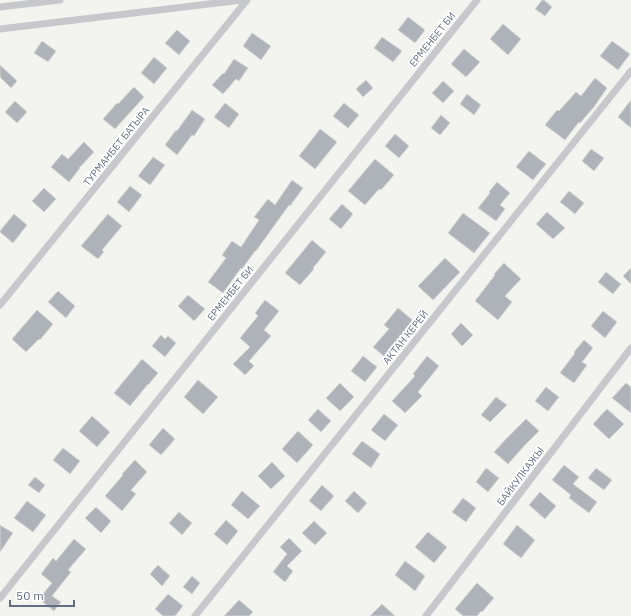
<svg xmlns="http://www.w3.org/2000/svg" width="631" height="616" font-family="'IBM Plex Sans',sans-serif">
	<style>
		.building { fill: #aeb3ba; stroke: #d5d5d2 }
		.lines { fill: none; stroke-linecap: round; stroke-linejoin: round }
		.street { stroke: #c6c8cc; stroke-width: 7 }
		.labels { text-anchor: middle; stroke-width: 4; stroke-linejoin: round; paint-order: stroke }
		.street-label { font-size: 10px; fill: #626f82; stroke: #fff }
	</style>
	<rect width="100%" height="100%" fill="#f3f4ef"/>
	<path class="building" d="M542,0H544L552,7L545,16L535,9Z
		M408,17L425,30L415,43L398,30Z
		M503,24L521,39L508,55L490,39Z
		M177,30L190,41L179,55L165,43Z
		M252,33L271,46L261,60L243,46Z
		M382,37L402,51L393,62L374,48Z
		M42,41L56,51L48,62L34,53Z
		M612,41L630,54L618,70L600,56Z
		M464,49L480,62L466,77L451,64Z
		M154,57L167,68L154,84L141,73Z
		M234,59L248,68L239,81L236,79L223,94L212,85L223,73L224,74Z
		M0,65L17,81L11,88L0,77Z
		M595,78L607,88L594,107L580,123L579,122L565,140L545,125L557,110L559,111L576,92L581,96Z
		M366,80L373,88L363,97L356,89Z
		M443,81L454,91L443,103L432,93Z
		M134,87L144,97L115,129L103,119L117,103L118,104Z
		M467,94L481,105L474,115L460,104Z
		M631,100V128L618,117Z
		M15,101L27,112L17,123L5,112Z
		M225,103L239,114L229,128L214,117Z
		M344,103L359,115L348,128L333,116Z
		M192,110L205,119L194,136L192,135L177,155L165,145L176,130L177,131Z
		M441,115L450,123L440,135L431,128Z
		M320,129L337,142L315,169L299,156Z
		M395,134L409,146L399,158L385,146Z
		M84,142L94,152L79,168H80L69,182L51,167L62,154L68,159Z
		M591,149L604,158L594,171L582,161Z
		M529,151L546,164L533,180L516,167Z
		M153,157L165,165L150,185L138,176Z
		M375,159L394,175L381,190L379,189L365,205L348,191Z
		M292,180L303,188L290,206L289,205L256,251H255L242,269L241,268L223,293L208,282L226,258L222,255L232,241L241,247L259,220L254,217L268,199L275,205Z
		M497,182L510,193L500,205L505,209L496,221L478,208L490,193L489,192Z
		M130,186L142,195L129,212L117,202Z
		M44,188L56,199L44,212L32,201Z
		M569,191L584,203L575,214L560,202Z
		M342,204L353,214L341,229L329,219Z
		M547,212L565,228L553,239L536,224Z
		M463,213L490,233L474,253L448,233Z
		M14,214L27,225L13,243L0,232V231Z
		M108,214L122,226L102,250L104,252L98,259L81,246Z
		M312,240L326,252L313,268L314,269L300,285L285,273Z
		M445,258L460,272L433,300L418,286Z
		M504,263L521,279L505,296L512,302L498,320L475,301L495,275L494,274Z
		M631,268V284L623,276Z
		M606,272L621,284L613,294L598,282Z
		M58,291L75,306L66,318L48,302Z
		M188,295L205,309L194,321L178,306Z
		M265,300L279,311L264,330L271,336L249,361L254,366L245,375L233,364L250,347L240,338L258,316L255,313Z
		M398,308L415,322L386,358L373,347L389,329L384,325Z
		M37,310L53,324L40,340L39,339L26,352L12,339Z
		M603,311L617,322L605,338L591,326Z
		M461,323L473,335L462,346L451,334Z
		M161,335L165,339L168,336L176,343L165,357L152,346Z
		M584,340L593,348L582,362L587,365L574,383L560,373L575,353L574,352Z
		M363,356L377,367L365,382L351,371Z
		M427,356L439,366L418,392L422,396L405,413L392,401L415,376L413,374Z
		M142,359L158,373L148,385V384L130,406L114,393Z
		M198,380L218,397L203,414L184,397Z
		M340,383L354,397L340,411L326,398Z
		M626,383L631,387V413L612,398Z
		M546,387L559,397L548,411L535,401Z
		M496,397L507,405L490,422L481,415Z
		M318,409L331,421L321,432L308,420Z
		M607,409L624,424L609,439L593,424Z
		M384,414L398,425L385,441L371,430Z
		M92,416L110,432L97,447L79,431Z
		M526,419L539,431L525,445L508,464L494,452L506,439Z
		M163,428L175,439L161,455L149,445Z
		M298,431L313,445L297,463L282,449Z
		M362,441L380,454L371,468L352,454Z
		M63,448L80,461L70,474L53,460Z
		M135,460L147,472L131,490L136,494L122,511L105,496L123,475L122,474Z
		M272,462L285,476L271,489L258,476Z
		M564,465L579,477L573,484L597,502L589,513L569,498L571,495L552,480Z
		M486,468L499,478L488,492L476,482Z
		M596,468L612,480L604,490L588,478Z
		M35,477L45,485L39,493L28,485Z
		M322,485L334,496L321,511L309,501Z
		M242,491L260,506L248,519L231,505Z
		M354,491L367,503L358,513L345,501Z
		M540,492L556,506L545,519L529,505Z
		M463,498L476,508L466,522L452,512Z
		M27,501L46,515L33,532L14,518Z
		M96,507L111,521L101,533L85,518Z
		M179,512L192,523L182,535L169,523Z
		M226,520L238,531L227,545L214,534Z
		M314,521L327,533L315,545L302,533Z
		M0,525L13,533L0,552Z
		M517,525L535,540L521,558L503,544Z
		M428,532L447,547L434,563L415,547Z
		M289,538L302,551L287,566L293,571L285,582L273,572L287,554L280,547Z
		M74,539L86,549L68,570L71,572L52,596L61,602L54,611L39,599L52,583L41,574L53,558L56,561Z
		M405,561L425,576L415,591L395,575Z
		M158,565L170,576L162,586L150,574Z
		M192,576L200,583L192,594L183,587Z
		M477,583L494,598L482,612L481,611L477,616H463L455,609Z
		M168,594L183,606L175,616H163L155,609Z
		M239,600L253,612L249,616H224Z
		M382,604L395,616H370Z"/>
	<g class="lines">
		<path class="street" d="M0,7L60,0
			M0,29L242,0
			M0,305L247,0
			M0,598L477,0
			M195,616L631,71
			M426,616L631,348"/>
	</g>
	<g class="labels">
		<g class="street-label">
			<text transform="translate(432 39) rotate(-51)" y="4">ЕРМЕНБЕТ БИ</text>
			<text transform="translate(116 146) rotate(-51)" y="4">ТУРМАНБЕТ БАТЫРА</text>
			<text transform="translate(230 293) rotate(-51)" y="4">ЕРМЕНБЕТ БИ</text>
			<text transform="translate(405 337) rotate(-51)" y="4">АКТАН КЕРЕЙ</text>
			<text transform="translate(520 476) rotate(-53)" y="4">БАЙКУЛКАЖЫ</text>
		</g>
	</g>
	<path d="M10 600v6h64v-6" fill="none" stroke="#626f82" stroke-width="2"/>
	<text x="16" y="600" font-size="12" fill="#626f82" stroke="#ffffff" stroke-width="3" paint-order="stroke">50 m</text>
</svg>
